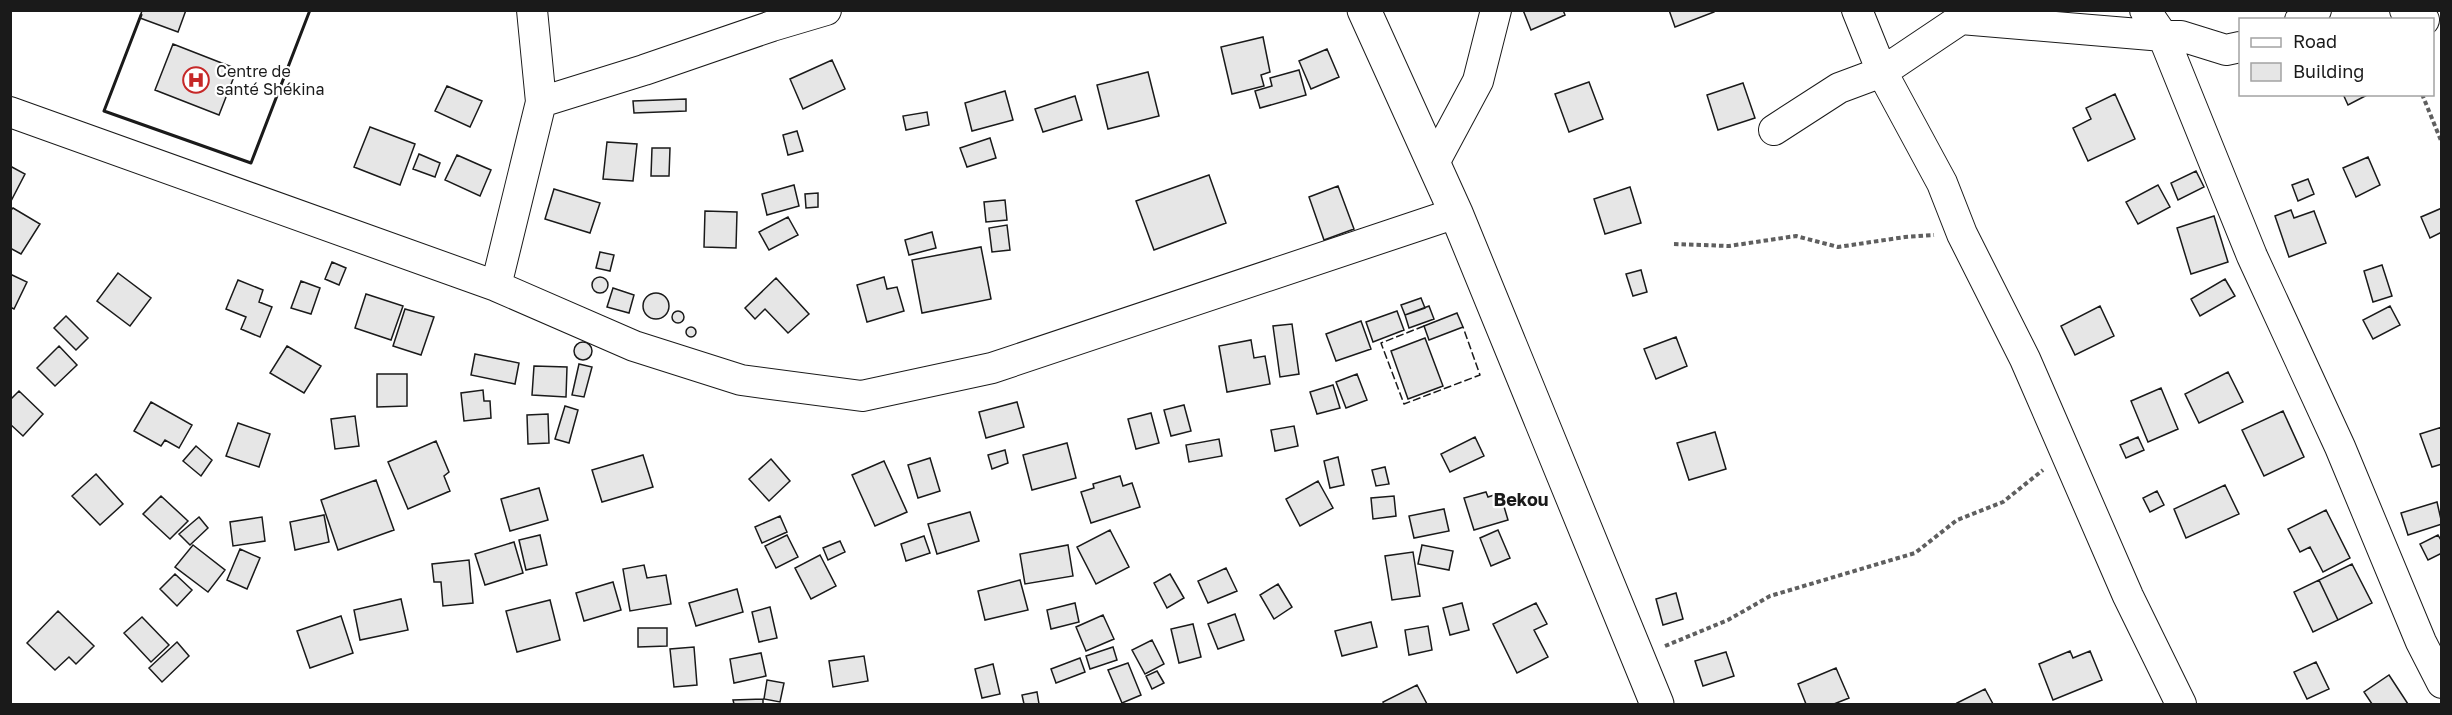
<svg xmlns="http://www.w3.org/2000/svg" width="2452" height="715" font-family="'Golos Text',sans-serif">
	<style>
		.building { fill: #e6e6e6; stroke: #1a1a1a; stroke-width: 1.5 }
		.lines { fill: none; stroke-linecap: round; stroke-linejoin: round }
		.minor-casing { stroke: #1a1a1a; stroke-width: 32 }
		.major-casing { stroke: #1a1a1a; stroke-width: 35 }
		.path { stroke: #5f5f5f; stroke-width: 4; stroke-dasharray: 4.5 3; stroke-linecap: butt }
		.minor { stroke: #fff; stroke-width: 30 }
		.major { stroke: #fff; stroke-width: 33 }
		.fence { stroke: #1a1a1a; stroke-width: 1.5; stroke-dasharray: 8 3; stroke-linecap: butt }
		.wall { stroke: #1a1a1a; stroke-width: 3 }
		.labels { text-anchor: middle; stroke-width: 4.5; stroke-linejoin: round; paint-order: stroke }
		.poi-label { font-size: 16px; fill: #1a1a1a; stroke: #fff; text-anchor: start }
		.neighbourhood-label { font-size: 18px; font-weight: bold; fill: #1a1a1a; stroke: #fff }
	</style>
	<rect width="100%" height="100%" fill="#fff"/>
	<path class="building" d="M142,10H186L178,32L140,18Z
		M1523,10H1563L1565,15L1531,30Z
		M1669,10H1714V12L1675,27Z
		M1263,37L1270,72L1261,75L1264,86L1232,94L1221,47Z
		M173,44L237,69L219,115L155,90Z
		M1327,49L1339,77L1311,89L1299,61Z
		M832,60L845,89L803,109L790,79Z
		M1299,70L1306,95L1260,108L1255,91L1272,86L1270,78Z
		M1148,72L1159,116L1108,129L1097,85Z
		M1589,82L1603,119L1569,132L1555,94Z
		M1743,83L1755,118L1718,130L1707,95Z
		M447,86L482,101L470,127L435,111Z
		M1005,91L1013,120L972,131L965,103Z
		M2115,94L2135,139L2088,161L2073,128L2091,119L2086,108Z
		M2343,94H2369L2348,105Z
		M1075,96L1082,120L1043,132L1035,109Z
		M686,99V111L634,113L633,101Z
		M927,112L929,125L906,130L903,116Z
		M370,127L415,144L400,185L354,167Z
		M797,131L803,151L788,155L783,135Z
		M990,138L996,158L967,167L960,148Z
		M607,142L637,144L633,181L603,179Z
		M652,148H670L669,176H651Z
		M419,154L440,163L435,177L413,169Z
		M457,155L491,170L480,196L445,180Z
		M2368,157L2380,185L2356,197L2343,168Z
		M10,166L25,174L11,201H10Z
		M2196,171L2204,187L2178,200L2171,183Z
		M1209,175L1226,223L1154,250L1136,201Z
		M2308,179L2314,194L2298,201L2292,185Z
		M794,185L799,206L767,215L762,194Z
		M2158,185L2170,207L2138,224L2126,202Z
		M1338,186L1354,229L1324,240L1309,197Z
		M1630,187L1641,223L1605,234L1594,199Z
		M554,189L600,203L590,233L545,219Z
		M818,193V207L806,208L805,194Z
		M1005,200L1007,220L986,222L984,202Z
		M13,208L40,224L21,254L10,248V211Z
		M2442,208V232L2430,238L2421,217Z
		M2291,210L2294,218L2314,211L2326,243L2289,257L2275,216Z
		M705,211L737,212L736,248L704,247Z
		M2214,216L2228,262L2191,274L2177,228Z
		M788,217L798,235L769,250L759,232Z
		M1007,225L1010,250L992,252L989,228Z
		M932,232L936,248L909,255L905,240Z
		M981,247L991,299L922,313L912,260Z
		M600,252L614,255L610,271L596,268Z
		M332,262L346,268L339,285L325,279Z
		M2382,265L2392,296L2373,302L2364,271Z
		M1641,270L1647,292L1633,296L1626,274Z
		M118,273L151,298L130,326L97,301Z
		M10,274L27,282L14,309L10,307Z
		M592 285a8 8 0 1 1 16 0a8 8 0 1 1-16 0Z
		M884,277L887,289L897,287L904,311L867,322L857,285Z
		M776,278L809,314L788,333L765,309L755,319L745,308Z
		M2225,279L2235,296L2200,316L2191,299Z
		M238,280L263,290L259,302L272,307L260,337L241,329L246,317L226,309Z
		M301,281L320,288L311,314L291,308Z
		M613,288L634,295L629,313L607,307Z
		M643 306a13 13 0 1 1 26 0a13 13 0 1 1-26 0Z
		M366,294L403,306L391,340L355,328Z
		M1421,298L1425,308L1405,315L1401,305Z
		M1429,306L1434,319L1409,328L1405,315Z
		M2100,306L2114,336L2075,355L2061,326Z
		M2390,306L2400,325L2373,339L2363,320Z
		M405,309L434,317L421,355L393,346Z
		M672 317a6 6 0 1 1 12 0a6 6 0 1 1-12 0Z
		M1397,311L1404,330L1373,342L1366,322Z
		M1457,313L1463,327L1429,340L1424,326Z
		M66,316L88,338L76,350L54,328Z
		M1361,321L1371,349L1336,361L1326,334Z
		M1292,324L1299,374L1280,377L1273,326Z
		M686 332a5 5 0 1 1 10 0a5 5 0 1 1-10 0Z
		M1676,337L1687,366L1656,379L1644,349Z
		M1425,338L1443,386L1408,399L1391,351Z
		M1251,340L1254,358L1265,356L1270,384L1227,392L1219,346Z
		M574 351a9 9 0 1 1 18 0a9 9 0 1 1-18 0Z
		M59,346L77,365L55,386L37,368Z
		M287,346L321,366L304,393L270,373Z
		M475,354L519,363L515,384L471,375Z
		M579,364L592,367L584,397L572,395Z
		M534,366L567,367L566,397L532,395Z
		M2228,372L2243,402L2199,423L2185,394Z
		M377,374H407V406L377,407Z
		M1357,374L1367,400L1346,408L1336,382Z
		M1333,385L1340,408L1317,414L1310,392Z
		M2161,388L2178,429L2148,442L2131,401Z
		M483,390L484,401H490L491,418L464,421L461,393Z
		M19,391L43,414L23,436L10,424V400Z
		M151,402L192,425L179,448L165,440L161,446L134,431Z
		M1017,402L1024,427L986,438L979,412Z
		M1184,405L1191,431L1171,436L1164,410Z
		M565,406L578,410L569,443L555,439Z
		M2283,411L2304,457L2264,476L2242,430Z
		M1151,413L1159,443L1136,449L1128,419Z
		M548,414L549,443L528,444L527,415Z
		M355,416L359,446L335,449L331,419Z
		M238,423L270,434L259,467L226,456Z
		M1294,426L1298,446L1275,451L1271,430Z
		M2442,427V464L2432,467L2420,434Z
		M1715,432L1726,469L1689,480L1677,443Z
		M1475,437L1484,456L1450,472L1441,454Z
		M2138,437L2144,450L2126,458L2120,445Z
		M1219,439L1222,456L1189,462L1186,445Z
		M436,441L449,472L444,476L450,491L408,509L388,462Z
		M1067,443L1076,478L1032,490L1023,455Z
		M196,446L212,460L201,476L183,461Z
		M1005,450L1008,463L992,469L988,455Z
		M643,455L653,487L602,502L592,470Z
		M1338,457L1344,485L1330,488L1324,461Z
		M930,458L940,491L918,498L908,465Z
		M771,459L790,481L769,501L749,479Z
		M884,461L907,512L875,526L852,475Z
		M1385,467L1389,484L1376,486L1372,470Z
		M96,474L123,504L100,525L72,496Z
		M1120,476L1123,486L1132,483L1140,507L1091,523L1081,492L1094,488L1093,484Z
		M376,480L394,530L338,550L321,500Z
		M1318,481L1333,508L1300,526L1286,499Z
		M2225,485L2239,514L2186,538L2174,509Z
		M539,488L548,520L510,531L501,499Z
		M2157,491L2164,505L2150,512L2143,498Z
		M1486,492L1488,497L1500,493L1508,520L1474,530L1464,498Z
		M161,496L188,521L170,539L143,514Z
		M1394,496L1396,516L1373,519L1371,498Z
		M2437,502L2442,524L2408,535L2401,513Z
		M1444,509L1449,531L1414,538L1409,516Z
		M2326,510L2350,558L2323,572L2310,547L2300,552L2288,529Z
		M970,512L979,541L937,554L928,524Z
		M324,515L329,542L295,550L290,522Z
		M780,516L787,532L762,543L755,527Z
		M199,517L208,528L190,545L179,534Z
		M262,517L265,541L233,546L230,522Z
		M1110,530L1129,567L1096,584L1077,547Z
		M1498,530L1510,558L1491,566L1480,538Z
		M540,535L547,565L526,570L519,540Z
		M787,535L798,557L776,568L765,546Z
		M2438,535L2442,542V553L2428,560L2420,544Z
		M924,536L930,553L906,561L901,544Z
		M840,541L845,552L828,560L823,548Z
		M514,542L523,573L485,585L475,554Z
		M193,545L225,570L208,592L175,567Z
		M1068,545L1073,576L1025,584L1020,554Z
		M1422,545L1453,551L1449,570L1418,564Z
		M240,549L260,558L247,589L227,580Z
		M1413,552L1420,596L1392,600L1385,556Z
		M820,555L836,586L811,599L795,568Z
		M469,560L473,603L443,606L441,582H434L432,564Z
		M2352,564L2372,603L2338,620L2319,580Z
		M644,565L647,578L666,575L671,604L630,611L623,569Z
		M1226,568L1237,591L1208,603L1198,581Z
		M175,574L192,590L177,606L160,589Z
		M1170,574L1184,598L1167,608L1154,583Z
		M1020,580L1028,610L985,620L978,591Z
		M2319,580L2338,620L2313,632L2294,592Z
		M613,582L621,610L584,621L576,593Z
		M1278,584L1292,607L1274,619L1260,595Z
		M737,589L743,612L696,626L689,603Z
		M1676,593L1683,619L1663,625L1656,599Z
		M401,599L408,630L360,640L354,610Z
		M550,600L560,640L517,652L506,611Z
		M1075,603L1079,622L1051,629L1047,610Z
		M1462,603L1469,630L1450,635L1443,608Z
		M1536,603L1547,624L1534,630L1548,657L1517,673L1493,624Z
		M770,607L777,638L759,642L752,612Z
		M58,611L94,646L76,664L69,657L55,670L27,643Z
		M1235,614L1244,640L1218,649L1208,624Z
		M1103,615L1114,639L1086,651L1076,627Z
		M341,616L353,653L310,668L297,631Z
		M142,617L169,645L151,662L124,633Z
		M1371,622L1377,647L1342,656L1335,631Z
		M1193,624L1201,657L1179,663L1171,629Z
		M1428,626L1432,650L1409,655L1405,630Z
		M638,628H667V646L638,647Z
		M1152,640L1164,664L1145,674L1132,650Z
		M177,642L189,656L162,682L149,668Z
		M694,647L697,685L674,687L670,649Z
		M1113,647L1117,660L1090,669L1086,656Z
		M2070,651L2073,658L2090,651L2102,680L2053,700L2039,664Z
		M1726,652L1734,676L1703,686L1695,661Z
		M761,653L766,676L734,683L730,659Z
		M864,656L868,681L833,687L829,661Z
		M1080,658L1085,672L1056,683L1051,669Z
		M2316,662L2329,689L2307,699L2294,672Z
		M1128,663L1141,695L1122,703L1108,670Z
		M993,664L1000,694L982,698L975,669Z
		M1836,668L1849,698L1834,704H1806L1798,684Z
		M1157,671L1164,683L1152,689L1146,676Z
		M2389,675L2408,704H2372L2364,692Z
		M767,680L784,683L780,702L764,699Z
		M1417,685L1427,704H1384L1383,702Z
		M1985,689L1993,704H1958L1957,703Z
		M1037,692L1039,704H1024L1022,695Z
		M763,699V704H734L733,700Z"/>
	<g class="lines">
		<g class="minor-casing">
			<path id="minor" d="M2145,10L2163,36H2181L2226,50L2240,47
				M2405,10L2424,20
				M2300,20L2316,10
				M541,102L644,70L772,26L826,10
				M10,112L496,286L634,346L741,380L862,396L992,368L1456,213
				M1774,130L1839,88L1882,72L1857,10
				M1434,163L1478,81L1496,10
				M496,286L541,102L532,10
				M2181,704L2128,596L2025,359L1962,234L1942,183L1882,72L1961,19L2163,36L2252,256L2340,447L2421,642L2442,683"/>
		</g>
		<g class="major-casing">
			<path id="major" d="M1364,10L1456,213L1657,704"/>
		</g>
		<path class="path" d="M2422,94L2442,143
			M1674,244L1729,246L1796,236L1838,247L1905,237L1934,235
			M1665,646L1728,620L1770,596L1915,553L1957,520L2003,502L2043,470"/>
		<use href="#minor" class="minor"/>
		<use href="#major" class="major"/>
		<path class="fence" d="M1424,326L1381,343L1404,404L1480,375L1463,327"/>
		<path class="wall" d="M141,15L104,111L251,163L310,10"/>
	</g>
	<defs>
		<g id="hospital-ring" transform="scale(1.35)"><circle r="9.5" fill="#fff" stroke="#c62828" stroke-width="1.5"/><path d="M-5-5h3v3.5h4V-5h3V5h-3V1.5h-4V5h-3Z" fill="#c62828"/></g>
	</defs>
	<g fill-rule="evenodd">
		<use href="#hospital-ring" x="196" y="80"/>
	</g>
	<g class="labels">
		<g class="poi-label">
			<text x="216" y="77">Centre de<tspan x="216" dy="18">santé Shékina</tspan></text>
		</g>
		<g class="neighbourhood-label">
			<text x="1521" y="506">Bekou</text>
		</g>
	</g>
	<rect width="2452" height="715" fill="none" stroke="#1a1a1a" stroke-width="24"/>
	<rect x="2239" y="18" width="195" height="78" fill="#ffffff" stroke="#a3a3a3" stroke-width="1.5"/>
	<rect x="2251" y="38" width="30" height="9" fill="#ffffff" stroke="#a3a3a3" stroke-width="1.5"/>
	<text x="2293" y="48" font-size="18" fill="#1a1a1a">Road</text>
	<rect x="2251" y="63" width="30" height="18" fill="#e6e6e6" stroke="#a3a3a3" stroke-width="1.5"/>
	<text x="2293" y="78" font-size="18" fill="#1a1a1a">Building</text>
</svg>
